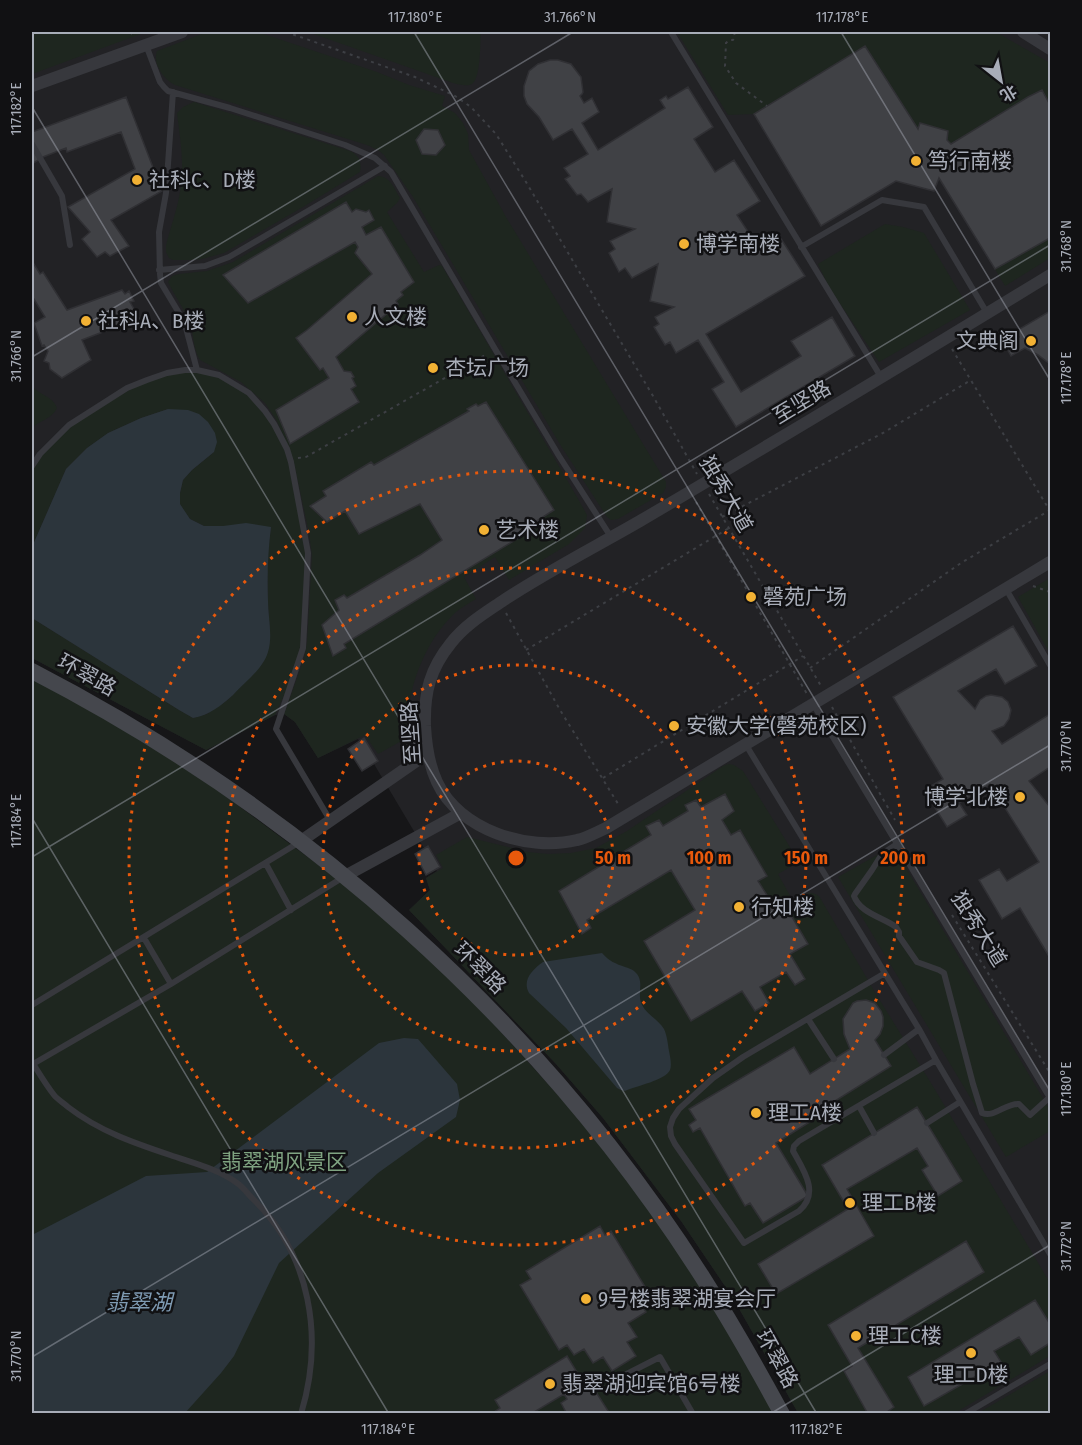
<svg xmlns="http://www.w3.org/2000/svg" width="1082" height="1445" font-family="'Fira Sans Condensed','Noto Sans SC',sans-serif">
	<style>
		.built { fill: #222225 }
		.green { fill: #1e261f }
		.water { fill: #2c353c }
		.building { fill: #404145; stroke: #303034; stroke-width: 1.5 }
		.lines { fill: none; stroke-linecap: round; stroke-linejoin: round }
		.path { stroke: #3d3f44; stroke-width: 2; stroke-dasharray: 3 4.5; stroke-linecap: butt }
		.lane { stroke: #37383d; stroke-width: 6 }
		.street { stroke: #37383d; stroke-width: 12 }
		.secondary { stroke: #45474d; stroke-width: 16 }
		.ticks { fill: none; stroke: #a8adb8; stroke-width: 1.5; stroke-opacity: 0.45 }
		.ring { fill: none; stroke: #e8590c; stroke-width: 3; stroke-dasharray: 3 6 }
		.poi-dot { fill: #f2b134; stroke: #111113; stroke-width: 2 }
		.labels { text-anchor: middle; stroke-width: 5; stroke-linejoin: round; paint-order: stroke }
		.poi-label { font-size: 21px; fill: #a8adb8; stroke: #111113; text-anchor: start }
		.street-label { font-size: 21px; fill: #a8adb8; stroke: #111113 }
		.park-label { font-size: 21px; fill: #7fa381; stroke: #111113 }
		.water-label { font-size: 22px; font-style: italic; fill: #7f9bb3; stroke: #111113 }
		.centre { fill: #e8590c; stroke: #111113; stroke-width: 3 }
		.ring-label { font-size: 18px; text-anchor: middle; font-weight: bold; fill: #e8590c; stroke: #111113; stroke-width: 5; stroke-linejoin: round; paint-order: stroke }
		.neatline { fill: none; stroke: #a8adb8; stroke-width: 2 }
		.ticks-label { font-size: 15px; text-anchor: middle; fill: #a8adb8 }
	</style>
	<rect width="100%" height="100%" fill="#161618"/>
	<path class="built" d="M32,32H1050V1413H798L733,1298L681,1221L603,1118L556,1064L409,910L430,890L426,878L437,871L436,870L426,875L415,854L424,848L374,764L362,771L348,749L359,741L358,739L318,758L295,722L284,714L275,715L206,750L32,658Z"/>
	<path class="green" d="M32,32H146L32,74Z
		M207,32H258L377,72L409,85L445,96L442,106L455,113L463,123L468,134L469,150L506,217L666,482V487L663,493L618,519L611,520L607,517L561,446L413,197L384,155L378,150L367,145L175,85C164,79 152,64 157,51Z
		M308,32H481C480,42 481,78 472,84C467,87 458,84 453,83Z
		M677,32H996L1050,63V106L1041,91L951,144L947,140V131L921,123L918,129L865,46L754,114L728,115Z
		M194,102L350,151C359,155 362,162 360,172L303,207L224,253L202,259L191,260H173L169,258L166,252V246C170,228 177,211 180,192C185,167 180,138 177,113L183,107Z
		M378,176C391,177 394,188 400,198L397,203L387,212L424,272L439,265L442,266L577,497L587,515L585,528L569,544L509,580L495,557L464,577L476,599C469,603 462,607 456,612C430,636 414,672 409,706C407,717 407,728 405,739L378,754L365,735L318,758L295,722L284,714L304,659L307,642L312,556L309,533L293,458L277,421L265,403L241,382L200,360C193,350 194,333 189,320C183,307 174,295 168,282L172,276L179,274L207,271L233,262Z
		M885,224L903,227L924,233L970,310L879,362L829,287L818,264Z
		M1050,238V258L1005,286L995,269Z
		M197,370L234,383L265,411L287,449L308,553L306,595L298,665L275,715L206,750L32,658V618L179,710L193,718L207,714L229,699L262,664L270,635L268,604L267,562L271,527L204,526L190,519L185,512L180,504V493L183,480L192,470L214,452L168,409L141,418L108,433L87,448L66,469L32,547V466L69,425L147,380Z
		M32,386C39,395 53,396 57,408C53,418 39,421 32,428Z
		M1050,578V654L1018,597Z
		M32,671L131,726L414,936L633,1178L782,1413H32Z
		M729,764L734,765L743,771L796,857L798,861L797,863L778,874L793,901C803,896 808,889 819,896L876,994L934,1088L1050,1283V1356L955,1413H798L733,1298L681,1221L603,1118L556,1064L409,910L430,890L426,878L443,868L436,855L467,837L528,852L548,854L571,853L596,848L627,831L723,766Z
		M893,846L1050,1110V1131L1006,1157L838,877Z
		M1050,1371V1413H978Z"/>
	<path class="water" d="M168,409L188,410L199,414L208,422L215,433L217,442L214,452L192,470L183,480L180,493V504L190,519L204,526H223L246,523L271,527C268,551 267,576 268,601C268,617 273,636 268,652C263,669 245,682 233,695C222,705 208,716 193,718L179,710L32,618V547L66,469L87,448L108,433L141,418Z
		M602,953C609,961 616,964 625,967C628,968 632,969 634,971C646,981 636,993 642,1005C647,1015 659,1020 664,1029C667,1035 668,1045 669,1051C670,1056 672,1065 670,1070C666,1080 636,1086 625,1091L621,1090L617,1088L566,1028L529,993C522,980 532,970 543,962Z
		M404,1038L418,1039L457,1084L460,1100L456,1117L378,1173L279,1263L234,1356L221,1373L185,1413L32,1414V1235L146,1176L207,1172L379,1043Z"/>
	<path class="building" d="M865,46L918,129L920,123L948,131L947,140L951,144L1028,97L1042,90L1050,105V238L995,269L939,178L934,191L896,181L821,226L754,114Z
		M550,60H558L571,64L581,77L583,92L582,94L580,96L584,103L592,98L599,112L582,123L598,150L665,108L660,100L666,96L668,99L688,87L713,127L694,139L715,172L734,160L760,201L737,215L758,247L778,234L805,276L706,334L741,392L801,356L791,341L832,317L855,356L736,427L712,389L724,382L698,340L676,353L670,342L665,345L654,327L659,324L655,317L674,307L650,301L658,264L632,278L625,268L619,272L609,253L615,249L610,241L635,229L607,222L612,189L588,202L581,194L577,195L565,179L570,176L564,168L588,154L572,129L553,140L539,117L527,104L524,96V86L529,71L538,64Z
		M126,97L162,191L111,220L129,246L110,256L105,252L97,257L82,239L90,232L68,207L135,169L121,132L67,152L66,148L43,157L32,164V132Z
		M424,129L438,130L445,145L436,155L422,154L416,140Z
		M346,202L352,212L356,209L366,212L369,210L374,220L362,227L366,235L381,227L414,282L401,292L403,295L396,301L398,304L336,357L344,371L351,372L354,377L352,378L356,386L351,389L359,402L290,444L276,410L329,378L323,368L320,370L296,338L307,330L372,274L355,253L358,247L355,242L248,303L223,275Z
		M32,261L40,274L43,272L67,310L122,290L125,294L129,291L134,301L130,302L139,318L82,340L91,360L62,378L50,369L49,363L44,361L48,351L44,345L42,346L34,323L45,317L32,296Z
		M1050,311V364L1038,355L1025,348L1011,356L1005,345L1019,337L1016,331Z
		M486,402L554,510L538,520L540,525L344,644L346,648L333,656L322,625L339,610L335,600L344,595L347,598L420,555L442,540L420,504L359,534L345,511L327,522L310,506L326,496L323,491L371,462L374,465L469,411L467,409L476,404L478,406Z
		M1013,626L1037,666L1005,684L996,669L958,691L975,709L980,700L986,696L991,695L1002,697L1008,702L1011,710L1009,719L1004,726L992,731L1002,744L1050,714V767L1029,781L1050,807V958L1020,908L1002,919L979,880L999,869L1007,881L1039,862L990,784L959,803L967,815L947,827L924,790L943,779L893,697Z
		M364,738L378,761L362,771L348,749Z
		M725,794L734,811L722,820L731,835L740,830L767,876L758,881L772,903L781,898L808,944L790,954L805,979L795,985L786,972L760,987L769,1003L755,1011L742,991L691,1021L644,941L695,910L671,870L587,920L591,928L582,934L559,891L651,835L646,826L659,820L663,826L688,811L685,805L696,800L701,807Z
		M428,846L440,867L426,875L415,854Z
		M866,1000L875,1003L881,1011L883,1017V1026L880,1034L875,1040L891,1066L819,1111L821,1115L776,1143L808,1196L763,1223L750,1203L745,1206L700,1128L693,1132L689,1125L696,1120L689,1109L794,1047L810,1074L850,1049L844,1034L843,1019L853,1003L857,1001Z
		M917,1107L962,1181L938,1196L922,1170L928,1166L917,1148L847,1189L874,1236L776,1294L758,1264L848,1209L822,1165Z
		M600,1226L605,1235L611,1231L650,1295L639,1302L646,1312L628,1323L637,1337L627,1342L636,1356L612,1371L603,1357L593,1363L584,1349L574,1355L567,1345L559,1350L520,1285L531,1279L526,1271Z
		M966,1241L984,1272L858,1348L894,1407L884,1414H868L844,1371L852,1366L828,1325Z
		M1035,1300L1050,1324V1343L1031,1355L1019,1337L994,1351L1001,1362L924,1406L908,1377Z
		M567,1356L583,1382L571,1389L574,1395L587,1387L592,1394L596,1392L610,1414H567L561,1403L567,1399L564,1394L531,1414H491L500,1408L495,1400Z"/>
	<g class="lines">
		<path class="path" d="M130,32L135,36
			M286,32L415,77L455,96L471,107L483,120L496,134L526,182L653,396L697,474
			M734,32L735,37L733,40H729L726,43L725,66L736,83L767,106
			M952,349L1050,511
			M298,458L306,457L487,354
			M709,494L821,686
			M696,502L807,694
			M722,517L883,433L971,380
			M1033,586L1050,592
			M506,613L560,710L620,807
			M526,650L729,528
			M810,668L961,563L1050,510
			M832,707L875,785L895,820
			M603,778L803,656
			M952,915L1050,1073"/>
		<path class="lane" d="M671,32L881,377
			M146,45L160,82L164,87L168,91L230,108L345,145L375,158L391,172L495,349L559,456L611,537
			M173,92L166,193L159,232L160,274L161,283L182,318L186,328L197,370
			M32,144L62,196L70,245
			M801,247L882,200L924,207L987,313
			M159,270L205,266L229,257L385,166
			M32,466L40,454L69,425L127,388L147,380L167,373L185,370H197L219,375L249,393L265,411L274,424L287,449L291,462L308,553L303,648L276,729L330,820
			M1006,589L1050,665
			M813,704L1050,1098
			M746,745L919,1029L936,1060L1050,1254
			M897,844L882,854L872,870L855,894L854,896C860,913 882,917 896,927L899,932V936L917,962L939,970L944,973L973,1084L982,1113C995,1118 1005,1103 1019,1104L1030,1115L1050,1097
			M266,864L291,910
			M144,938L171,984
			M885,973L743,1057L713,1078L679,1109L673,1118L670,1127L671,1136L675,1144L744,1243L799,1211C820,1193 804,1171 793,1151L794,1146L799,1141L936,1060
			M32,1005L298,843
			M808,1019L834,1059
			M884,1055L919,1029
			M32,1062C39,1073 46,1085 54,1095C58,1100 64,1103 68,1107C99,1131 134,1143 170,1155C193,1163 218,1169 237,1183C243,1187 248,1194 253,1199C311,1255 324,1338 301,1414
			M33,1064L171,984L342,878
			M859,1106L874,1133
			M927,1123L960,1102
			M611,1382L660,1357L693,1414
			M965,1414L1050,1364"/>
		<path class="street" d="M1023,32L1050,49
			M32,86L182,32
			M1050,275C914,358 778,440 640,521C595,547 548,571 504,600C485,613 466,624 451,643C430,669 424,692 425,726C426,744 429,765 437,782C459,830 528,852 577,840C587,838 597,832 606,828L1050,562
			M301,841L428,753
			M345,876L461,813"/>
		<path class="secondary" d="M32,671C303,811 539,1020 703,1278C731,1322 757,1368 782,1414"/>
	</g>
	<path class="ticks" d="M414,32L1050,1091M841,32L1050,380M32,107L817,1414M32,357L573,32M32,818L389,1414M32,857L1050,245M32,1357L1050,745M770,1414L1050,1245"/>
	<g class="ring">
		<circle cx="516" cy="858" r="97"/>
		<circle cx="516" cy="858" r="193"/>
		<circle cx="516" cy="858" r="290"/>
		<circle cx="516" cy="858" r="387"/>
	</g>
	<g class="poi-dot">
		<circle cx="916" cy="161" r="6"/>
		<circle cx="137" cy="180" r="6"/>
		<circle cx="684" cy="244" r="6"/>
		<circle cx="352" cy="317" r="6"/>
		<circle cx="86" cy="321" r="6"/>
		<circle cx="1031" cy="341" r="6"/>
		<circle cx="433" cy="368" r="6"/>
		<circle cx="484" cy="530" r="6"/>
		<circle cx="751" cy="597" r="6"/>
		<circle cx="674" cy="726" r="6"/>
		<circle cx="1020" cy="797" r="6"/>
		<circle cx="739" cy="907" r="6"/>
		<circle cx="756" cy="1113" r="6"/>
		<circle cx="850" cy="1203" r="6"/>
		<circle cx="586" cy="1299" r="6"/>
		<circle cx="856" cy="1336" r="6"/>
		<circle cx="971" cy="1353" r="6"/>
		<circle cx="550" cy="1384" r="6"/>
	</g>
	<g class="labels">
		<g class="poi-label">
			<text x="928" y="168">笃行南楼</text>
			<text x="149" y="187">社科C、D楼</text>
			<text x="696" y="251">博学南楼</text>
			<text x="364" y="324">人文楼</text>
			<text x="98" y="328">社科A、B楼</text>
			<text x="1019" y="348" text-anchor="end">文典阁</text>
			<text x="445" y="375">杏坛广场</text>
			<text x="496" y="537">艺术楼</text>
			<text x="763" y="604">磬苑广场</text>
			<text x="686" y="733">安徽大学(磬苑校区)</text>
			<text x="1008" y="804" text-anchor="end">博学北楼</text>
			<text x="751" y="914">行知楼</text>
			<text x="768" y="1120">理工A楼</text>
			<text x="862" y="1210">理工B楼</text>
			<text x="598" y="1306">9号楼翡翠湖宴会厅</text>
			<text x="868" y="1343">理工C楼</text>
			<text x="971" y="1382" text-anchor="middle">理工D楼</text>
			<text x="562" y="1391">翡翠湖迎宾馆6号楼</text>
		</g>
		<g class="street-label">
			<text transform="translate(802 402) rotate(-31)" y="7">至坚路</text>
			<text transform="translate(726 494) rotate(60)" y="7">独秀大道</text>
			<text transform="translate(87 675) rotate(29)" y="7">环翠路</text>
			<text transform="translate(411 733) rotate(-94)" y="7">至坚路</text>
			<text transform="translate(979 929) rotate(58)" y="7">独秀大道</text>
			<text transform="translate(480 968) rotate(45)" y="7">环翠路</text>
			<text transform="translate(777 1359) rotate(61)" y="7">环翠路</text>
		</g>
		<g class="park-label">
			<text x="284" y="1169">翡翠湖风景区</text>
		</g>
		<g class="water-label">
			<text x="139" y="1310">翡翠湖</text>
		</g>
	</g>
	<circle cx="516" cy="858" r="9" class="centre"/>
	<g class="ring-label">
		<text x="613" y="864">50 m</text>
		<text x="709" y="864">100 m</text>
		<text x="806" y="864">150 m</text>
		<text x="903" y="864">200 m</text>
	</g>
	<rect width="1082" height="1445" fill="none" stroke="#111113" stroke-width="66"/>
	<g transform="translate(1001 81) rotate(149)" stroke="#111113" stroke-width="4.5" paint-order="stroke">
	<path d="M0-4.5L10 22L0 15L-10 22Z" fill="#a8adb8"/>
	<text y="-9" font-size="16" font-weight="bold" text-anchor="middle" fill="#a8adb8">北</text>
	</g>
	<rect x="33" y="33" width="1016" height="1379" class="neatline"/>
	<g class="ticks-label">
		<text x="415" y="22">117.180°E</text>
		<text x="570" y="22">31.766°N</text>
		<text x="842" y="22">117.178°E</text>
		<text transform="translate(16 109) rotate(-90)" y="5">117.182°E</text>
		<text transform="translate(1066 246) rotate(-90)" y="5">31.768°N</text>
		<text transform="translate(16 356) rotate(-90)" y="5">31.766°N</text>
		<text transform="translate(1066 378) rotate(-90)" y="5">117.178°E</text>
		<text transform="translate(1066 746) rotate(-90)" y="5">31.770°N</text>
		<text transform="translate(16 821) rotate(-90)" y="5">117.184°E</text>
		<text transform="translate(1066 1089) rotate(-90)" y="5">117.180°E</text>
		<text transform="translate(1066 1246) rotate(-90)" y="5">31.772°N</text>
		<text transform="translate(16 1356) rotate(-90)" y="5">31.770°N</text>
		<text x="388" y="1434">117.184°E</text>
		<text x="816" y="1434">117.182°E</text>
	</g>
</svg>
